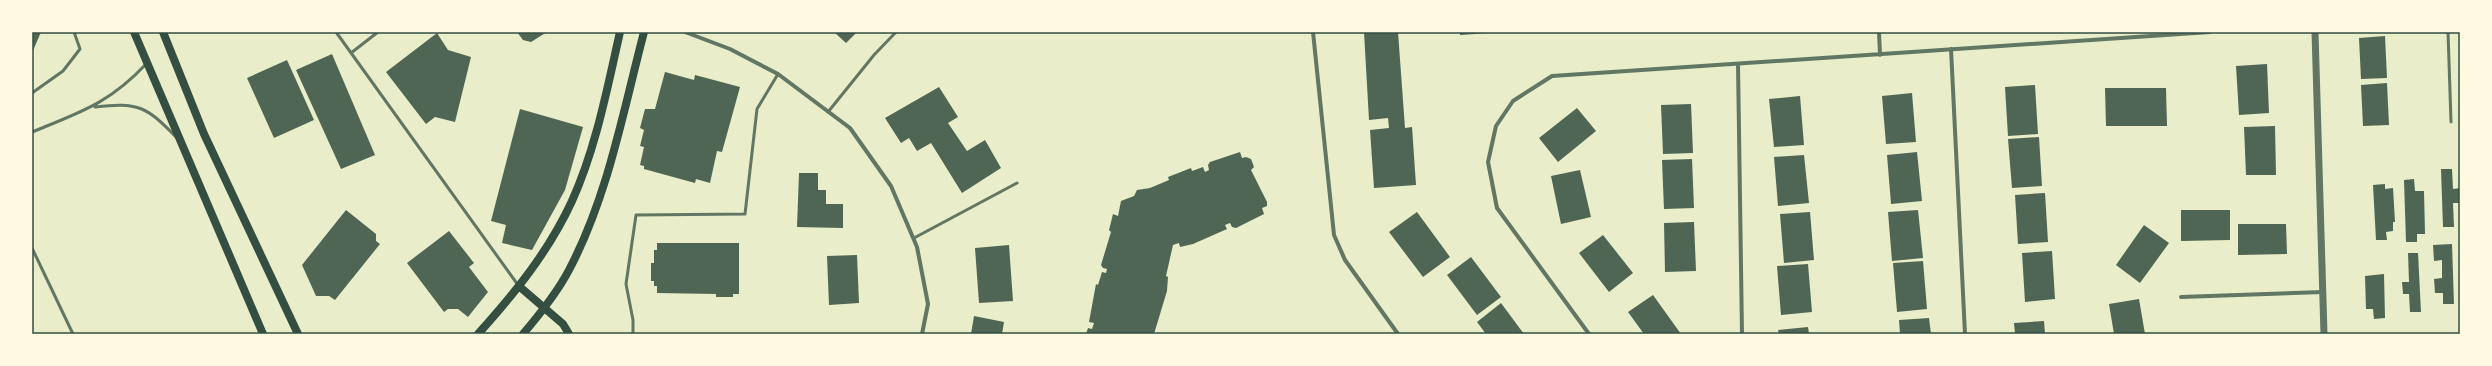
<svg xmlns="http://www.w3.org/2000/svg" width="2492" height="366" font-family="Figtree,sans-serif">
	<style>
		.building { fill: #4f6655 }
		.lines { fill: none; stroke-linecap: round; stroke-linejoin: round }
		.service { stroke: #617663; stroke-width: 3 }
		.minor { stroke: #617663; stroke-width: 4 }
		.tertiary { stroke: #617663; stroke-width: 7 }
		.secondary { stroke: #344e41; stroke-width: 8 }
		.neatline { fill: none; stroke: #344e41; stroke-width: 1.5 }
	</style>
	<rect width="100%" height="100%" fill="#e9edc9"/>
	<path class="building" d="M32,32H41L32,53Z
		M517,32H547L531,42L523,40Z
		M834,32H857L846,43Z
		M1364,32H1398L1405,128L1412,127L1416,185L1374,188L1370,130L1389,128L1388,118L1369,120Z
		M1460,32H1489V33L1460,35Z
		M437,33L448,50L471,57L455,122L435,117L426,124L386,72Z
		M2385,36L2387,78L2361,79L2359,38Z
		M332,54L375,155L341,169L296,70Z
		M287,60L314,120L274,138L247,78Z
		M2267,64L2269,113L2239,115L2236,66Z
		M665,72L694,80L695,75L740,87L722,152L717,151L710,183L696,179L695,183L644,169V166L640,165L644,147L640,146L644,130L640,128L645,109H655Z
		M2387,83L2389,125L2363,126L2361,85Z
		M2035,85L2038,134L2008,136L2005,87Z
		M939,87L958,117L948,123L967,151L985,140L1001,168L962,193L931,143L917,151L909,138L901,143L885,118Z
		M2105,88H2166L2167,126H2106Z
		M1912,93L1916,142L1886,144L1882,96Z
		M1800,96L1804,145L1774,147L1769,99Z
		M1691,104L1693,153L1663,154L1661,105Z
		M1577,108L1596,131L1558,162L1539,138Z
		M520,109L583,127L565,190L532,250L502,243L506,225L491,221Z
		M2275,126L2276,175H2246L2244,127Z
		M2039,137L2042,186L2012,188L2008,139Z
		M1240,152L1242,158L1246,157L1251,159L1254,167L1251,170L1267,202V206L1262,208L1264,214L1236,228L1232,227L1230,223L1225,225L1227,229L1193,244L1180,247L1179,243L1173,245L1166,276L1168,277L1167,291L1154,334H1086L1088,328L1092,329L1094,323L1089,322L1096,284L1098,285L1102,272L1106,273L1107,269L1103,268L1101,265L1111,232L1109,230L1113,214L1118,216L1121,201L1134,196L1137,190L1150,188L1169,180L1168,177L1191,168L1192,171L1203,167L1205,172L1209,170L1208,165L1210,162Z
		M1917,152L1922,201L1891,204L1887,155Z
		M1804,155L1809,203L1778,206L1774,157Z
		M1692,159L1694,208L1664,209L1662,160Z
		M2441,169H2452L2453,189L2460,188V203H2453L2454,227H2443Z
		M1580,170L1591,217L1561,224L1551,176Z
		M799,173H818V190H826V204H843V228L797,227Z
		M2414,179L2415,191H2424L2425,234H2417V242H2406L2404,180Z
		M2385,184V189L2393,188L2395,222H2393V231L2386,232L2387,240H2376L2373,185Z
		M2045,193L2048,242L2018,244L2015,195Z
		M346,210L376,234V241L380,244L335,300L329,296H316L302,265Z
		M1918,210L1923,258L1892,261L1888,212Z
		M2181,210H2230V240L2181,241Z
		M1417,212L1450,257L1423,277L1389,232Z
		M1810,212L1814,260L1784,263L1780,214Z
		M1694,222L1696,271L1665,272L1664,223Z
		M2238,224H2286L2287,254L2238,255Z
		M2144,225L2169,243L2140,283L2116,265Z
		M449,231L474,263L469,267L488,292L468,317L458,309H448L444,312L407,263Z
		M1603,235L1633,273L1609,292L1579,253Z
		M657,243H739V294H733V297H716V294L657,293V286H654V281H651V263H654V250H657Z
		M2452,244L2454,304H2443V293H2435L2434,279L2442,278V260L2434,261L2433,245Z
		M1009,245L1013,301L979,303L975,248Z
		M2052,251L2055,299L2025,302L2022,253Z
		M2408,253H2418L2421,312H2410L2409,294H2403L2402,282H2409Z
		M857,255L859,303L829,305L827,256Z
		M1471,257L1501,297L1477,315L1447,275Z
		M1923,261L1927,309L1897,312L1893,263Z
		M1808,264L1812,312L1781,315L1777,266Z
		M2384,274L2385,318L2374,319L2373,309H2366L2365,276Z
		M1653,295L1681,334H1644L1628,312Z
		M2139,299L2145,334H2114L2109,304Z
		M1501,303L1524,334H1486L1477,322Z
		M974,316L1004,322L1002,334H971Z
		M1929,318L1931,334H1900L1899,320Z
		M2044,321L2045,334H2015L2014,323Z
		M1808,327L1809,334H1779L1778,330Z"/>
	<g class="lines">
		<path class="service" d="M336,32L518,285
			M2448,32L2451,122
			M351,53L378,32
			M32,93L63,71L80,49L74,32
			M95,107C138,102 146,106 176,137
			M828,112L874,55L896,32
			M32,132C81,112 110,103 147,63
			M914,238L1017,183
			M32,248L73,334
			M633,334V320L626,284L636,215L745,214L757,109L778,74"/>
		<path class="minor" d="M685,32L730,49L778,74L850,128L891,186L917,247L928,304L922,334
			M1313,32L1334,235L1345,260L1398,334
			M1879,32L1880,55
			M1951,49L1965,334
			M1738,64L1742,334
			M2181,297L2323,292
			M1589,334L1497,208L1488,162L1496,126L1513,101L1552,76L2210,32"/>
		<path class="tertiary" d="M2315,32L2324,334"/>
		<path class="secondary" d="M134,32L263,334
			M163,32L204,134L298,334
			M520,287L563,324L569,334
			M478,334C515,293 549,251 572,201C596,148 607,89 620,32
			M523,334C540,314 557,293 569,270C608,196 623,112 644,32"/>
	</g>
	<rect width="2492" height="366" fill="none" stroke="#fefae0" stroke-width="66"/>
	<rect x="33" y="33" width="2426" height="300" class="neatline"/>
</svg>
